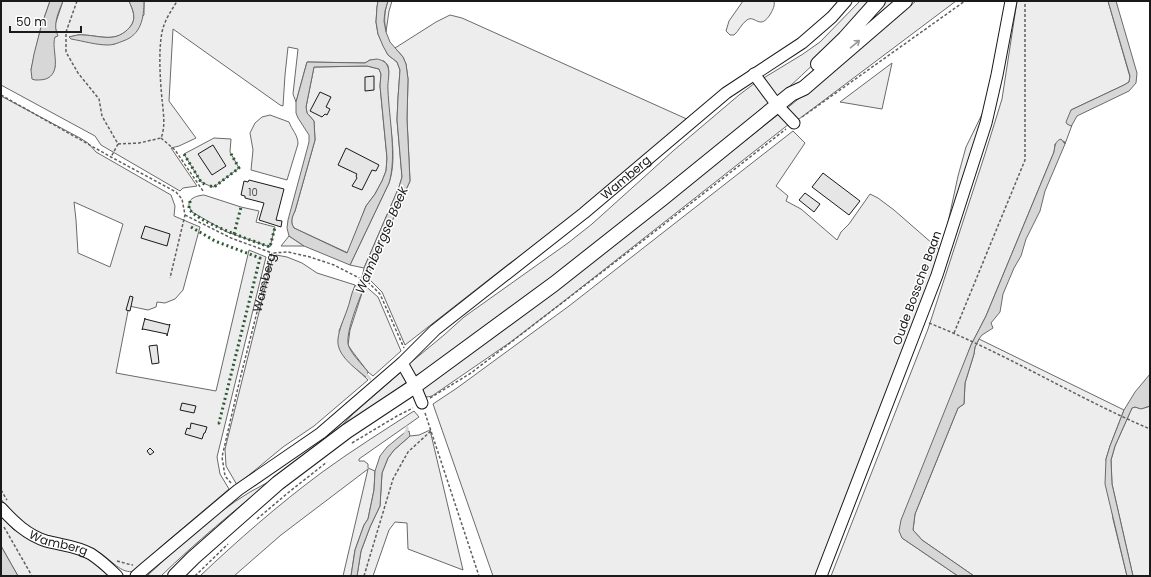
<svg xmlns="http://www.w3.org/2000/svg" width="1151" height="577" font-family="Poppins,sans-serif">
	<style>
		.green { fill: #ededed; stroke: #6a6a6a; fill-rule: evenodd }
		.water { fill: #d7d7d7; stroke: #6a6a6a; fill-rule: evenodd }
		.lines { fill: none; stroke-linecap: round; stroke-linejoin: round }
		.stream { stroke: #d7d7d7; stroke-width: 3 }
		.building { fill: #e6e6e6; stroke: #1a1a1a }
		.minor-casing { stroke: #1a1a1a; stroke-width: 13 }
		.major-casing { stroke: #1a1a1a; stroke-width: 16 }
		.path { stroke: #5f5f5f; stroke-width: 1.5; stroke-dasharray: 3 2; stroke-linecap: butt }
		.minor { stroke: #fff; stroke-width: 11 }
		.major { stroke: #fff; stroke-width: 14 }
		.hedge { stroke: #2b5a34; stroke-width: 3; stroke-dasharray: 2 3; stroke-linecap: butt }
		.oneway { stroke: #989898 }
		.labels { text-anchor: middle; stroke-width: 3; stroke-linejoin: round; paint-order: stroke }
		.number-label { font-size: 10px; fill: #4d4d4d }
		.street-label { font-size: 12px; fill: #1a1a1a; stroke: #fff }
		.water-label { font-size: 13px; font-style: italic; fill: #1a1a1a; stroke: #fff }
	</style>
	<rect width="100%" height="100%" fill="#fff"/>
	<path class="green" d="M1,1H50L41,27L31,70L49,77L52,74L55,67L53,42L56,32L55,25L63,1H129C133,10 137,19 130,27C117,43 102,36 84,35C79,34 74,36 69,37L101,44H115L144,15V1H378L377,7L376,22L378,34L388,55L397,62L400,70L398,98L397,120L402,177L399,187L364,268L350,265L389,183C399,153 387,119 387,88C387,81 390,73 388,66C388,65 385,62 384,61L370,60L365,63L307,62L296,102L293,94L298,49L288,47L285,75L283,106L280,105L173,29L169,101L196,138L179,146L171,148L197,186L183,188L180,191L101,145L95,136L1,85Z
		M388,1H392L389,11L386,32C384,21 384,12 388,1Z
		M743,1H774C775,6 773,9 771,13C760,32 755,14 747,20C741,24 739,31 734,35H730L726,31L729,21Z
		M860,1H874C844,36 810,68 776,99L762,79L803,54L820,42Z
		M881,1H901L851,44Z
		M916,1H956L799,119H795L785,110Z
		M1017,1H1108L1130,77L1129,82L1124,85L1071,110V126L1072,125L1065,144L1064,141L1055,144L1054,152L986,316L971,345L902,538L958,576H831L928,329L985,154L1002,99L1010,47Z
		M450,15L462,18L689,120L548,237L510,263L405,345L382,292L367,277L410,181L407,119L408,79L406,64L403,57L395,48L436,22Z
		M892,63L882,109L840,102Z
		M367,66L379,69L381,74L380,86L387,158L386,171L382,181L375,194L366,206L348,253L294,228C290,222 292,217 295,211L315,140L314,121L307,113L306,107L314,67Z
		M755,83L771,104L543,287L427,369L415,376L409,364L444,335L464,317L568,243L592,224L673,151L739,95Z
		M1,96L80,138L88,143L96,152L171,195L175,206L174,216L200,227L183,290L175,299L165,303L157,302L156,307L148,310L129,306L116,373L216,391L249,250L266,257L217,457L220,474L229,489L164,544L134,571C122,575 110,559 100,553C93,550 85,546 78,544C61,539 43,537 29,527C15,519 10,511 1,499ZM74,202L123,224L110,267L78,253L76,220Z
		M986,106L944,241L958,176L966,147Z
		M779,114L789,124L559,305L512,341L432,396L427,397L422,394V389L564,284Z
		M270,115L289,122C292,130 298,135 298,144L287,180L251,170L253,150L250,133L255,123L262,117Z
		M793,131L805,143L776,186L788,196L786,201L801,209L837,240L841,232L849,224L870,194L878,198L894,210L941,251L820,576H493L433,404L457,388L569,306Z
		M214,138L231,139L230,152L239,168L214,187L210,186L201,182L184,154Z
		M204,195L241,207L259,211L256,222L275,227L270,247L227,232L192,212C184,201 193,196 204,195Z
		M289,236L304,246H281Z
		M276,255L287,257L302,263L317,273L355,285L349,307L339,331L349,362L368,380L314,426L283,447L237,485L226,466L225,449L272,260Z
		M363,284L378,297L401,351L373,376L368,372L352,351L348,345L350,330L363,290Z
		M979,339L1124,410L1110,446L1106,459L1113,519L1127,576H974L922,540L913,530L915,514L958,408L964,404L965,383L974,354L975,347Z
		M401,372L407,382L332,436L353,414Z
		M1150,406V576H1133L1112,484L1111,460L1115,446L1132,408L1135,407C1140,409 1146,408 1150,406Z
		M414,411L419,417L359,459V461H364L368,464V468L375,471L374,490L368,519L364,525L355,550L351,576H343L368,469L281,535L234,576H200C238,540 278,505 321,473C351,451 383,431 414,411Z
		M430,430L463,570L408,549L407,523L395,522L389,530L373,576H357L361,551L370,527L380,506L382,473L388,458L394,450L410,436L419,435Z
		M272,480C234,511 196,542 161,576H147C179,546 212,515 250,492C257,488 265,484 272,480Z
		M1,516L13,529L28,537L82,553L112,576H18L1,546Z"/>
	<path class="water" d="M50,1H63C59,11 52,25 58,36L55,37C51,49 62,70 48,78C45,80 39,80 35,80L32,79L31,70L34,54L41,27Z
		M129,1H144C144,18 141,35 123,41C118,43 113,45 108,45C96,45 83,41 71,39L69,37C74,36 79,34 84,35C102,36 116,43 130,27C137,19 133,10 129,1Z
		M378,1H388L385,11L384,21L386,32L390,42L403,57L406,64L408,79L407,119L410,181L367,277L363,284V290C358,302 346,332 348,344C350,353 363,365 368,372L366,377C355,368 336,355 338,339C339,329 344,319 347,310C350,303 351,293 355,286C356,285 358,284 359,282C362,278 363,273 364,268L399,187L402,177L397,120L398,98L400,70L397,62L388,55L383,46L378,34L376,22L377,7Z
		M1108,1H1116L1137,73L1136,83L1129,91L1077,116L1072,125L1071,126L1067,124L1066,122L1071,110L1124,85L1129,82L1130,76Z
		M377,59C381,60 385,61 387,65C391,72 387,82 388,90C389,118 397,157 389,183L350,265L304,246L289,236L287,228L288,220L309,142V135L298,118L296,113V102L307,62L365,63L370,60ZM367,66L379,69L381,74L380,86L387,158L386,171L382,181L375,194L366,206L347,253L294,228C290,222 292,217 295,211L315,140L314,121L307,113L306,107L314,67Z
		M1061,139L1065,144L1045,191L1040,211L1026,239L1021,256L1014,268L1003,294L1000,312L991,323L993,328L982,335L979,339L975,347L974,354L965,383L964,404L958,408L915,514L913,530L922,540L974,576H958L902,538L899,531L901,520L971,345L986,316L1054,152C1055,146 1055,141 1061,139Z
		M1150,374V406L1141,409L1135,407L1132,408L1115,446L1111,460L1112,484L1133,576H1127L1105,484L1106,459L1110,446L1124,410L1135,392Z
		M409,431L410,436L394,450L388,458L382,473L380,506L370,527L361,551L357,576H351L355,550L364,525L368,519L374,490L375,471L380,456L387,447L404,433Z
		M1,546L18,576H1Z"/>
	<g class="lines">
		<path class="stream" d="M364,372L370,379
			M405,434L407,430V427"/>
	</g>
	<path class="building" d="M374,76V90L365,91V77Z
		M320,92L331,97L326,107L330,109L327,115L325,114L322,117L310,111Z
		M213,145L226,166L212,175L198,154Z
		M346,148L379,165L376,171L372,170L362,190L352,186L357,178L356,176L357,174L338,165Z
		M823,173L860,201L849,215L812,187Z
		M249,180L284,189L276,220L282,221L281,227L259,220L264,203L245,198V196L241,195L244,181L248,182Z
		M805,193L820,204L814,212L799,200Z
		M145,226L170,234L167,246L141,238Z
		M130,296L133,297L130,311L126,310Z
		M145,318V319L169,325L170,324L167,336V334L143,329L142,330Z
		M157,345L159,363L152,364L149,346Z
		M182,403L196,406L194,413L180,410Z
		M191,423L207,427L205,433H204L202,439L185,434L187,428L190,429Z
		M150,448L154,452L150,455L147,451Z"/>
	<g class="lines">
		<g class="minor-casing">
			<g id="minor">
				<path d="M754,74L777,105L794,123"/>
				<path d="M402,363L415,386L422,403"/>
				<path id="s2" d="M1,508C14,522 27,535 46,541C61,545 77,546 91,554C100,560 109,568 117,576"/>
				<path id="s3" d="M136,576L144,569L238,490L321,433L402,363L435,330L584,213L726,93L802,43L832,17L846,1"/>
				<path d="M821,576L937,275L986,123L997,75L1011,1"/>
			</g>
		</g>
		<g class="major-casing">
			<path id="major" d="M818,64L845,38L878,1
				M175,576L193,558L278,483L347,431L415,386L554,284L663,198L791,94L804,88L905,1"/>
		</g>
		<g class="path">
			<path d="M77,1L66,32V52L78,73L99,99L102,116L118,144L111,157"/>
			<path d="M1,95L111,157L176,192L182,199L185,215L170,278"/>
			<path d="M802,117L965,1"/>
			<path d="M161,138L175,150L203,191"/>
			<path d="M118,144L139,143L161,138C166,126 163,111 162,99C160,79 158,46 163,28C166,18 172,10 177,1"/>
			<path d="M185,215L231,238L272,253"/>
			<path d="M929,323C1005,353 1075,397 1150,429"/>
			<path d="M954,333L1025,160V1"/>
			<path d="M430,398L471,373L658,229L786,129"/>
			<path d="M425,413L479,576"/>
			<path d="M352,443L397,416L413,408"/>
			<path id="s1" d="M231,483L225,476L222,457L240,379L272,253L288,252L310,257L334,265L369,283L380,294L404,348"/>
			<path d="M1,490L7,500"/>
			<path d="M257,519L289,492L327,462"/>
			<path d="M4,527L32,576"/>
			<path d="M117,561L128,564L133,565"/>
			<path d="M195,576L228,544"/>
			<path d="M364,576L393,479L408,452L432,430"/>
		</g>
		<use href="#minor" class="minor"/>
		<use href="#major" class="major"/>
		<path class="hedge" d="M184,154L201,182L206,185
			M210,186L214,187L239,168L230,152
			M190,201C190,203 189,206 189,208C193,221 256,242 270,247L275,227
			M191,227L215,241L260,258L219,423L215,422
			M234,234L241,207"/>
	</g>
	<defs><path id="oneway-shaft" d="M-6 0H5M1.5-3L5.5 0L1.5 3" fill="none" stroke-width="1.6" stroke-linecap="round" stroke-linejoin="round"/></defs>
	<use class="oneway" href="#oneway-shaft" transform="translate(855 44) rotate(-40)"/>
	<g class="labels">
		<g class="number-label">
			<text x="253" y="196">10</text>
		</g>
		<g class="street-label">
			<text dy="4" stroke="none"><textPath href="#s3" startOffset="632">Wamberg</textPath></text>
			<text dy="4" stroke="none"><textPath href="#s1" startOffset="208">Wamberg</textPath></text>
			<text transform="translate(917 288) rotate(-70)" y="4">Oude Bossche Baan</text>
			<text dy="4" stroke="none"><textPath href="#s2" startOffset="69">Wamberg</textPath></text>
		</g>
		<g class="water-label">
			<text transform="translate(381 240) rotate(-67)" y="5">Wambergse Beek</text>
		</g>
	</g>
	<rect width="1151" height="577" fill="none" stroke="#1a1a1a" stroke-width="4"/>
	<path d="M10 26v6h71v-6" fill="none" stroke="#1a1a1a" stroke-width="2"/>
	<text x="16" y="26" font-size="12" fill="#1a1a1a" stroke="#ffffff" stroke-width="3" paint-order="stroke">50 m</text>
</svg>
